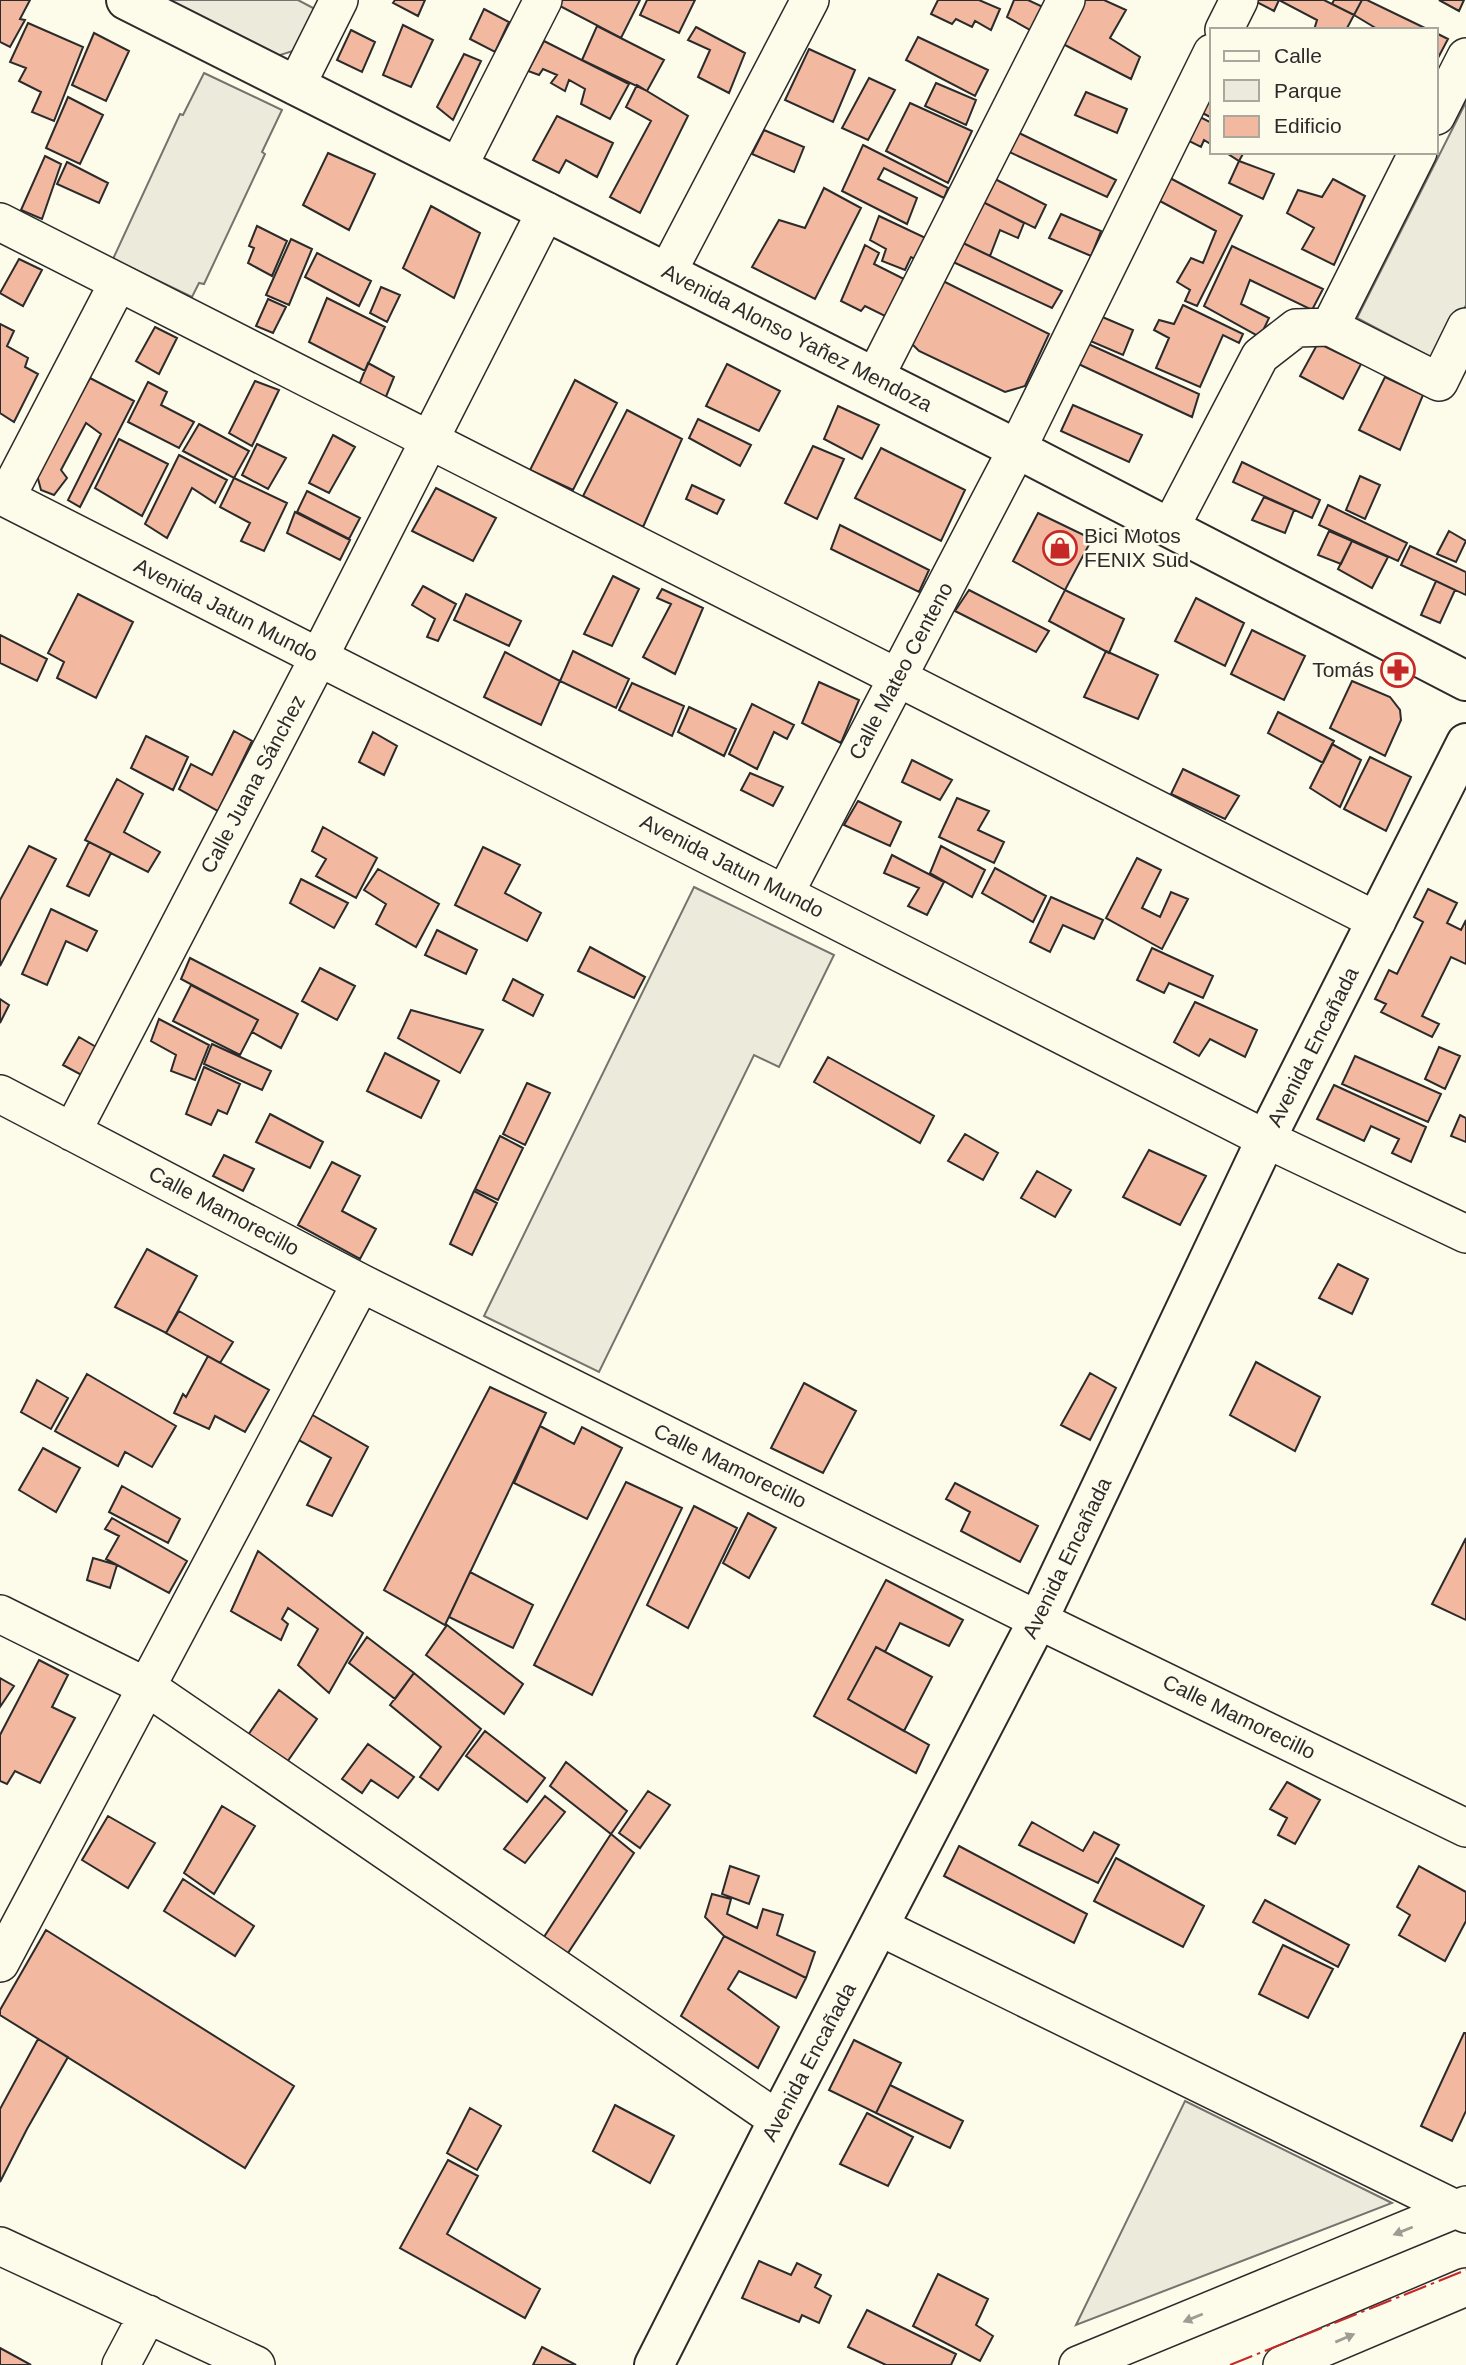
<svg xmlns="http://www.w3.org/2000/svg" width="1466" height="2365" font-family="Arial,sans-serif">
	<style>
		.green { fill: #ecebdb; stroke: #74746e; stroke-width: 2 }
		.building { fill: #f2b8a0; stroke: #2b2b2b; stroke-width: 2 }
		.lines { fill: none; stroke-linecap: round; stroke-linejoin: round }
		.minor-casing { stroke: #2b2b2b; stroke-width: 40 }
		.major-casing { stroke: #2b2b2b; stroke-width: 42 }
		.minor { stroke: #fdfbea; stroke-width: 37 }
		.major { stroke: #fdfbea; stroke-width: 38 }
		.power { stroke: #c62828; stroke-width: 2; stroke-dasharray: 24 5 3.5 5; stroke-linecap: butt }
		.oneway { fill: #9e9d94 }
		.labels { text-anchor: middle; stroke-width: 5; stroke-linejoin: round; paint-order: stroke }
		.street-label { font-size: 21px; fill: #2b2b2b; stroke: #fdfbea }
		.poi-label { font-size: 21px; fill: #2b2b2b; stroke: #fdfbea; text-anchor: start }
	</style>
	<rect width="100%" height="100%" fill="#fdfbea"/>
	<path class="green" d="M169,0H298L315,9L293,51L277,56Z
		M204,73L282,110L262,152L265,154L204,284L199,283L192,297L113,259L180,114L183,115Z
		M1466,102V305L1438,361L1357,318Z
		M694,887L834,955L779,1067L754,1055L599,1372L484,1316Z
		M1185,2101L1392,2203L1076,2325Z"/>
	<path class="building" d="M0,0H30L20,19L25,20L10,47L0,42Z
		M395,0H425L418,16L393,3Z
		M560,0H640L621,38L558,5Z
		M647,0H695L679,33L640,15Z
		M938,0H979L1000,9L991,30L975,21L972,27L956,19L952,24L931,14Z
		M1014,0H1028L1043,7L1032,31L1007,17Z
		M1082,0H1104L1126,10L1110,38L1140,57L1131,79L1061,43Z
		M1253,0H1324L1354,15L1346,30H1314L1317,20L1279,0L1274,11Z
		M1334,0H1362L1354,15L1332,4Z
		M1362,0H1367L1429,30H1379L1354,15Z
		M1439,0H1464L1459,11Z
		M484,9L509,22L495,52L470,39Z
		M28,23L83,47L54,121L32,112L41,92L19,81L26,68L10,62Z
		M403,25L433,40L411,87L383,75Z
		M597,26L664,60L647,91L582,60Z
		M696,27L745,53L729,93L698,77L710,50L688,40Z
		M351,30L375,42L362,72L337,60Z
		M94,33L129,51L106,101L72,85Z
		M1436,33L1448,39L1438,58H1436Z
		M918,37L988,70L975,96L906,60Z
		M544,41L629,84L610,119L581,104L585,89L569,80L565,91L551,83L557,75L543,69L539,75L528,71Z
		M809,49L855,70L833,122L785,100Z
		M464,54L481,61L453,120L437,107Z
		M1212,66V118L1191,107Z
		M869,78L895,90L868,140L842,128Z
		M936,83L976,100L966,125L925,106Z
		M637,85L688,116L640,213L610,197L651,121L626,107Z
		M1086,92L1127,109L1117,133L1075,115Z
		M68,97L103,115L80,164L46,148Z
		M910,103L972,131L948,183L886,151Z
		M1188,111L1212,123V145L1204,140L1201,147L1177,135Z
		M557,116L613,143L597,177L566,160L559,173L533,160Z
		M764,130L804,147L794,172L752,154Z
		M1017,132L1116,180L1107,197L1005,150Z
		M863,145L948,188L944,198L884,168L878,179L917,198L907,224L842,191Z
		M1225,152H1244L1239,161Z
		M328,153L375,174L349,230L303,205Z
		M45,156L61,164L42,219L21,210Z
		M1239,161L1274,174L1263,199L1229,183Z
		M67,162L108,183L99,203L57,184Z
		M991,177L1046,205L1035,228L979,200Z
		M1170,178L1242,216L1197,306L1185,301L1190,290L1177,282L1191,258L1203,263L1216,231L1158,200Z
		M1333,179L1365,196L1334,265L1302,249L1314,228L1287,213L1298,190L1322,197Z
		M824,188L861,208L815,299L752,267L779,220L805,228Z
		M979,200L1024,223L1018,238L1000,230L990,256L963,243Z
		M431,206L480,233L454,298L403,268Z
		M1061,214L1101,231L1091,256L1049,238Z
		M879,216L932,241L923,263L911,257L905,270L882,261L886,249L870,240Z
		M257,226L287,241L272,276L248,263L254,248L249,246Z
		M291,239L312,249L289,305L266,295Z
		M963,243L1062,291L1052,308L951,261Z
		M865,245L879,253L874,264L904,279L887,317L865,306L861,311L841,301Z
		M1232,246L1323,289L1312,310L1250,280L1241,304L1269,318L1260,337L1204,306Z
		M317,253L371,281L359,306L305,277Z
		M19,259L42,270L23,306L0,293Z
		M939,279L1049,334L1025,386L1005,392L919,351L906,338Z
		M381,287L400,295L387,322L370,313Z
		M327,298L385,327L365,371L309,342Z
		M268,299L286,307L273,333L256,326Z
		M1183,305L1243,334L1239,343L1223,335L1200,387L1156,368L1169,338L1154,330L1159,320L1174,324Z
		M1093,313L1133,330L1123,355L1081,337Z
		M0,324L14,331L7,346L28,358L25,367L38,374L14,422L0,413Z
		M155,327L177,338L159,374L136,361Z
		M1084,342L1199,394L1192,417L1072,361Z
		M1318,343L1361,364L1343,399L1300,376Z
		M368,363L394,377L385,399L359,385Z
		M727,364L780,391L759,431L706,406Z
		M1385,377L1423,395L1400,450L1359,430Z
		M90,378L134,401L80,507L68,500L101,434L86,423L61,470L67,478L54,495L41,490L37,475Z
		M575,380L617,403L573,490L530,470Z
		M255,381L279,390L252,446L229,433Z
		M148,382L167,392L161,405L194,422L179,448L128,422Z
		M1073,405L1142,435L1129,462L1061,431Z
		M838,406L879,425L862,459L824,439Z
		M627,410L682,439L643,527L583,496Z
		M698,419L751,445L740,466L689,438Z
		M199,424L249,451L234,478L183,451Z
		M333,435L355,447L329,493L309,483Z
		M119,439L168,464L142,516L95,488Z
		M257,444L286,458L268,489L242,475Z
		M813,446L844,459L817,519L785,503Z
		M881,448L965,490L941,541L855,498Z
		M179,455L227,480L215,503L192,488L167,538L145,524Z
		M1242,462L1320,500L1312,518L1233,482Z
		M1360,476L1380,485L1365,519L1346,510Z
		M234,478L287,503L264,551L241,541L250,523L220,507Z
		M692,485L724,500L717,514L686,499Z
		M436,488L496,518L473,561L412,531Z
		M307,491L360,518L349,539L297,512Z
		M1264,497L1294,510L1285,533L1252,520Z
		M1328,505L1407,543L1398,561L1319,525Z
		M295,512L350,540L340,560L287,533Z
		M1038,513L1092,539L1065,590L1013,561Z
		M840,525L929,570L919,592L831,549Z
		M1329,531L1352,541L1341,564L1318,555Z
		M1449,531L1466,541L1456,562L1437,554Z
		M1352,541L1388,557L1372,588L1338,569Z
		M1410,546L1466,572V595L1401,565Z
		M613,576L639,589L612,646L584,634Z
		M1436,581L1455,590L1440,623L1421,615Z
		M423,586L456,604L438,641L427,637L435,619L412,605Z
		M662,589L703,608L675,674L643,657L671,604L657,598Z
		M969,590L1049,631L1036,652L955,611Z
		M1065,590L1124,619L1109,653L1049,621Z
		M78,594L133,622L96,698L57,678L64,662L48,653Z
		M466,594L521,621L509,646L454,620Z
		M1196,598L1244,623L1225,666L1175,641Z
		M1252,630L1305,656L1284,700L1231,674Z
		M0,635L47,659L37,681L0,663Z
		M573,651L629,679L616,708L560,681Z
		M1106,651L1158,675L1138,719L1084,697Z
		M505,652L560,681L541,725L484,697Z
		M1352,681L1390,697L1400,710L1401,720L1385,756L1330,728Z
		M819,682L859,700L841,743L802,723Z
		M632,683L684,706L672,736L619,710Z
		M752,704L794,725L787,739L774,732L757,769L729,754Z
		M689,707L736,729L724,756L678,732Z
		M1278,712L1334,741L1323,763L1268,733Z
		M234,731L252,741L218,811L179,789L191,764L212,775Z
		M373,732L397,746L384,775L359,762Z
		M146,736L188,757L173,790L131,768Z
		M1332,744L1361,760L1340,807L1310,788Z
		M1370,757L1411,777L1386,831L1344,809Z
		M912,760L952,780L940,800L902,782Z
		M1183,769L1239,796L1225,819L1171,794Z
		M750,773L783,787L773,806L741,790Z
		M117,779L143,794L124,832L160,852L148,872L85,840Z
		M957,798L989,811L978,830L1004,842L994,863L939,837Z
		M858,801L901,822L890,846L844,825Z
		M323,827L377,858L356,898L316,876L326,859L312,851Z
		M89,842L111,853L89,896L67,886Z
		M29,846L56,859L0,966V900Z
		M941,846L985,870L972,897L930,873Z
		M483,847L520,865L505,893L541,913L527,941L455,905Z
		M892,855L944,882L927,915L908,906L919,888L884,873Z
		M1137,858L1161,870L1142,908L1160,917L1171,892L1188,899L1162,949L1106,918Z
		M995,868L1046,896L1033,922L982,893Z
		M378,869L439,904L416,947L376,924L386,904L364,890Z
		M301,879L348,903L334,928L290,903Z
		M1428,889L1457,903L1447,923L1461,930L1466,920V964L1451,957L1422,1016L1439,1024L1432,1037L1381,1012L1386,1004L1375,999L1389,970L1397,974L1423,922L1414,917Z
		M1051,897L1103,920L1094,939L1063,925L1050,952L1030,942Z
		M51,909L97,931L87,951L66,941L47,985L22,974Z
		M437,930L477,950L466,974L425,955Z
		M590,947L645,977L634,998L578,971Z
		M1152,948L1213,976L1203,998L1169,983L1164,993L1137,980Z
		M190,958L298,1014L281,1048L252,1032L258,1020L181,979Z
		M320,968L355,986L337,1020L302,1001Z
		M513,979L543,995L533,1016L503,1000Z
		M191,985L258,1020L240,1055L173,1021Z
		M0,999L9,1005L0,1023Z
		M1195,1002L1257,1030L1245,1057L1210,1039L1199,1056L1174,1042Z
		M411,1010L483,1030L460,1073L398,1038Z
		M159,1019L209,1045L195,1080L171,1071L176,1055L151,1041Z
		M79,1037L103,1051L87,1078L63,1065Z
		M212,1044L271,1071L262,1090L204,1064Z
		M1439,1047L1460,1056L1445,1089L1425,1079Z
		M385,1053L439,1081L421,1118L367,1091Z
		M1355,1056L1441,1094L1428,1122L1342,1084Z
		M828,1057L934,1116L920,1143L814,1082Z
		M204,1067L240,1084L227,1114L218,1110L211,1125L186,1114Z
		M527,1083L550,1093L525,1145L503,1134Z
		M1334,1085L1426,1127L1411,1162L1392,1153L1399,1139L1371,1126L1364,1141L1317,1119Z
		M270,1114L323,1142L310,1168L256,1142Z
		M1460,1115L1466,1118V1142L1451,1136Z
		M965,1134L998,1153L983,1180L948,1161Z
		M500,1136L523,1148L498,1200L475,1189Z
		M1149,1150L1206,1176L1180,1225L1123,1197Z
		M224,1155L254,1169L243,1191L213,1176Z
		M332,1162L360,1176L342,1211L376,1229L360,1259L298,1225Z
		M1037,1171L1071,1190L1055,1217L1021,1198Z
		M474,1191L497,1203L472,1255L450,1244Z
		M147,1249L197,1276L166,1333L115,1307Z
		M1338,1264L1368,1279L1352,1314L1319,1298Z
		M179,1311L233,1342L220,1363L166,1333Z
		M208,1356L269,1390L245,1432L215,1416L209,1429L174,1413L183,1394L186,1397Z
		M1256,1362L1320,1397L1295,1451L1230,1415Z
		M1090,1373L1116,1388L1090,1440L1061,1425Z
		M87,1374L176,1426L152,1467L125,1452L118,1466L55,1431Z
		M37,1380L68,1398L51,1429L21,1412Z
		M804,1383L856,1411L823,1473L771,1448Z
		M490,1387L546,1413L445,1625L384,1590Z
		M309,1413L368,1447L332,1516L307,1505L331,1458L293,1437Z
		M540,1426L574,1444L582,1427L622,1448L587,1519L514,1483Z
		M43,1448L80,1468L56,1512L19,1490Z
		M626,1482L682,1508L592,1695L534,1665Z
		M955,1483L1038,1526L1020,1562L961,1531L970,1512L946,1499Z
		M122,1486L180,1519L168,1543L109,1512Z
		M694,1506L737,1528L688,1628L647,1605Z
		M748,1513L776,1528L749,1578L723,1563Z
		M112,1518L187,1561L169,1593L106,1559L119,1536L105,1529Z
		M1466,1538V1620L1432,1604Z
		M258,1551L363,1633L329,1693L298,1665L318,1629L288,1608L282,1619L288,1624L281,1640L231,1611Z
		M93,1558L117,1565L110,1588L87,1580Z
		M470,1572L533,1605L513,1648L449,1617Z
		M886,1580L963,1620L949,1646L900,1623L885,1652L876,1647L848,1699L929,1745L916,1773L814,1716Z
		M447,1625L523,1684L504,1714L426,1655Z
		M367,1637L414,1673L395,1699L349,1663Z
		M876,1647L932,1677L904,1731L848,1699Z
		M39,1660L68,1675L52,1707L75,1718L40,1783L15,1771L7,1784L0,1781V1735Z
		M414,1673L481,1729L438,1790L420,1777L441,1747L390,1705Z
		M0,1678L14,1686L0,1707Z
		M279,1690L317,1719L285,1765L248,1735Z
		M485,1731L545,1778L527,1802L466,1756Z
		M368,1744L414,1777L398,1798L371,1780L362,1793L342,1779Z
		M566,1762L627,1811L611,1834L550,1786Z
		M1287,1782L1320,1800L1295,1844L1278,1835L1287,1818L1270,1809Z
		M648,1791L670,1805L640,1848L619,1833Z
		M545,1796L565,1812L525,1863L504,1849Z
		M222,1806L255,1826L214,1894L184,1873Z
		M108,1816L155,1843L128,1888L82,1860Z
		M1032,1822L1083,1851L1094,1832L1119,1845L1098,1883L1019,1845Z
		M611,1834L634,1853L566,1956L542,1940Z
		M959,1846L1087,1914L1074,1943L944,1876Z
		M1116,1858L1204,1906L1183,1947L1094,1901Z
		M730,1866L759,1876L749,1904L722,1894Z
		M1419,1866L1466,1892V1921L1445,1961L1399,1935L1410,1915L1397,1907Z
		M183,1879L254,1926L235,1956L164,1911Z
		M712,1894L731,1899L727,1914L757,1928L763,1909L783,1915L777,1935L815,1952L806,1978L724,1936L705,1917Z
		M1265,1900L1349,1945L1338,1967L1253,1922Z
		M46,1930L294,2086L245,2168L0,2015V2010Z
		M724,1936L806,1978L796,1998L739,1971L728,1989L779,2027L758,2068L681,2016Z
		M1283,1945L1333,1969L1308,2018L1259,1994Z
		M1464,2033H1466V2111L1452,2141L1421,2126Z
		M38,2039L68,2057L27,2129L0,2182V2109Z
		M854,2040L901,2063L876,2113L829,2090Z
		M890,2085L963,2121L950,2148L876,2113Z
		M615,2105L674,2136L650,2183L593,2151Z
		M470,2108L501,2126L477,2170L447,2153Z
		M867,2113L913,2137L888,2186L840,2164Z
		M448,2160L478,2176L447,2234L540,2289L525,2318L400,2248Z
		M759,2261L791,2275L797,2263L821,2275L815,2287L831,2296L819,2323L802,2315L799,2322L742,2298Z
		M938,2274L988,2299L976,2325L993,2336L980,2361L913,2326Z
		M867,2310L956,2354L951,2365H886L848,2347Z
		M542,2347L576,2365H533Z
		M0,2348L31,2365H0Z"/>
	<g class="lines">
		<g class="minor-casing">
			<path id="minor" d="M1224,30L1239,0
				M296,86L339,0
				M1436,116L1466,57
				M458,167L543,0
				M0,222L1377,921
				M667,273L810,0
				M1330,327L1418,152
				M875,377L1066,0
				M0,495L1266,1139L1466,1234
				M6,498L118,283
				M1170,528L1260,356L1296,328L1330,327L1439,382L1466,327
				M785,893L1017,449L1212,53
				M0,1094L361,1283L1038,1620L1466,1828
				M72,1132L319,657L546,211
				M0,1614L147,1687L778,2120
				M880,1927L1466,2214
				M0,1963L361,1283
				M0,2246L256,2365
				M121,2365L148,2314
				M1078,2365L1466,2205
				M1282,2365L1466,2287"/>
		</g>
		<g class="major-casing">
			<path id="major" d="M126,0L1017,449L1466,681
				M654,2365L778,2120L1038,1620L1266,1139L1466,743"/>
		</g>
		<use href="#minor" class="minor"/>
		<use href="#major" class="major"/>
		<path class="power" d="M1230,2365L1466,2270"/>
	</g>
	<defs><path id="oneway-solid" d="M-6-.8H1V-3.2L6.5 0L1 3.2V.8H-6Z" transform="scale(1.75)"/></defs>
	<g class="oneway">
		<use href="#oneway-solid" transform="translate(1403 2231) rotate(158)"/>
		<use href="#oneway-solid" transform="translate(1193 2318) rotate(158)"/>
		<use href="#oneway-solid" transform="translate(1345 2338) rotate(-23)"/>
	</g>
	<defs>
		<g id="shop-ring" transform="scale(1.75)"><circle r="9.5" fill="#fdfbea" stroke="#c62828" stroke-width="1.5"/><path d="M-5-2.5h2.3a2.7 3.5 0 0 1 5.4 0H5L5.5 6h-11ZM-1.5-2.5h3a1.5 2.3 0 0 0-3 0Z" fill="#c62828"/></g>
		<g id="pharmacy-ring" transform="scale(1.75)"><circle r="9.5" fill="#fdfbea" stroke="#c62828" stroke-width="1.5"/><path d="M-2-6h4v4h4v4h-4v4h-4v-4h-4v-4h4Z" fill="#c62828"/></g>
	</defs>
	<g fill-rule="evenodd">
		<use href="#shop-ring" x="1060" y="548"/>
		<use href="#pharmacy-ring" x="1398" y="670"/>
	</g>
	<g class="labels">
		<g class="street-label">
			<text transform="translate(797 338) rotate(27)" y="7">Avenida Alonso Yañez Mendoza</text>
			<text transform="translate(226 610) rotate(27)" y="7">Avenida Jatun Mundo</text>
			<text transform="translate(901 671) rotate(-62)" y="7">Calle Mateo Centeno</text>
			<text transform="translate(253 784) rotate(-62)" y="7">Calle Juana Sánchez</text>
			<text transform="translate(732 866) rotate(27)" y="7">Avenida Jatun Mundo</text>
			<text transform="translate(1313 1047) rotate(-63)" y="7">Avenida Encañada</text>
			<text transform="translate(224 1211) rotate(28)" y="7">Calle Mamorecillo</text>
			<text transform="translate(730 1466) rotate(26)" y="7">Calle Mamorecillo</text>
			<text transform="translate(1067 1558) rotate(-64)" y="7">Avenida Encañada</text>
			<text transform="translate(1239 1717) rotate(26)" y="7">Calle Mamorecillo</text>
			<text transform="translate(809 2062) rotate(-62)" y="7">Avenida Encañada</text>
		</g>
		<g class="poi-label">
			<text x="1084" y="543">Bici Motos<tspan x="1084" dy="24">FENIX Sud</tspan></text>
			<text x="1374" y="677" text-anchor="end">Tomás</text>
		</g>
	</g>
	<rect x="1210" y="28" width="228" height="126" fill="#fdfbea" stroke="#a9a89e" stroke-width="2"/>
	<rect x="1224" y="51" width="35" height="10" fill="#fdfbea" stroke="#a9a89e" stroke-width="2"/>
	<text x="1274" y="63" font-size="21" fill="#2b2b2b">Calle</text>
	<rect x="1224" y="80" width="35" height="21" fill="#ecebdb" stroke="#a9a89e" stroke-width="2"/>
	<text x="1274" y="98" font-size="21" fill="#2b2b2b">Parque</text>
	<rect x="1224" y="116" width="35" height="21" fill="#f2b8a0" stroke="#a9a89e" stroke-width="2"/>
	<text x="1274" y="133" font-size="21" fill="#2b2b2b">Edificio</text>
</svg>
